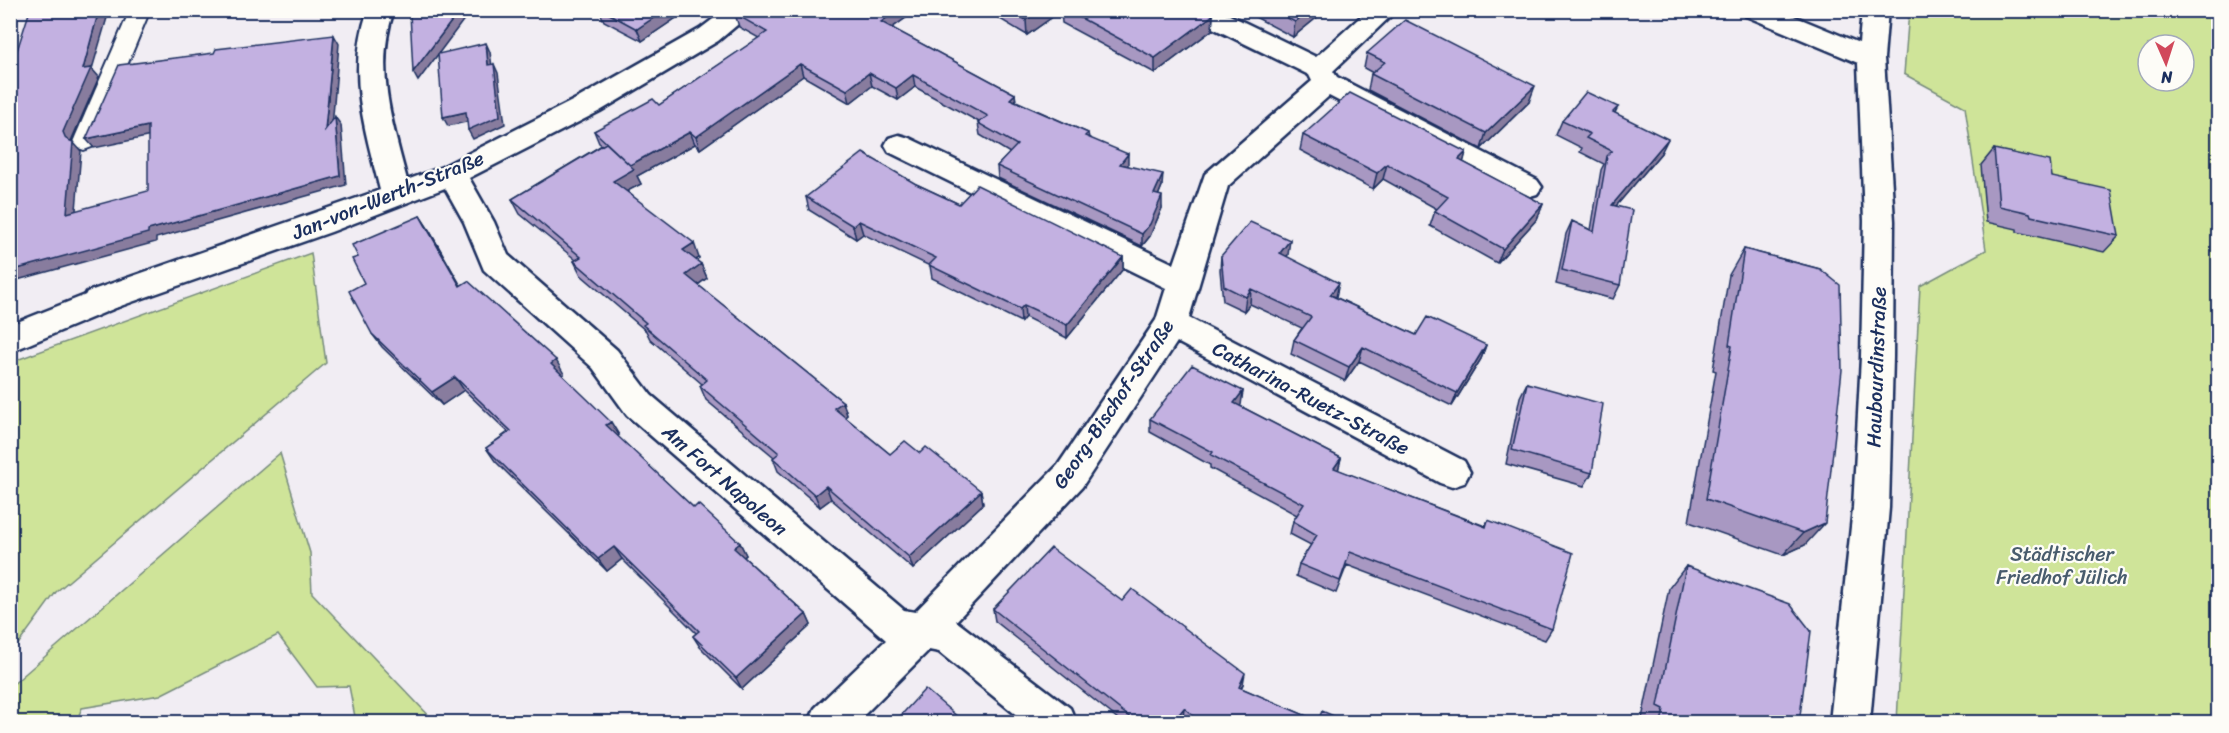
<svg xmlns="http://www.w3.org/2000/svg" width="2229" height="733" font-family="Sriracha,sans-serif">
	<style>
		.green { fill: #cfe499; stroke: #758a7c; stroke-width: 1.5; fill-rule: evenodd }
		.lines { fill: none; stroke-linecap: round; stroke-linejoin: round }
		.service-casing { stroke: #1b2f5e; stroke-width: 4 }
		.minor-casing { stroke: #1b2f5e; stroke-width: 5 }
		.secondary-casing { stroke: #1b2f5e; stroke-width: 5 }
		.service { fill: #fdfcf7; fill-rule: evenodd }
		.minor { fill: #fdfcf7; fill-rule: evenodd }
		.secondary { fill: #fdfcf7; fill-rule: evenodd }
		.wall { fill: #a898c2; stroke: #1b2f5e; stroke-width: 1.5 }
		.shaded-wall { fill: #887c9e; stroke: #1b2f5e; stroke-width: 1.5 }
		.building { fill: #c3b1e1; stroke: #1b2f5e; stroke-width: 1.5 }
		.labels { text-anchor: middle; stroke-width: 4.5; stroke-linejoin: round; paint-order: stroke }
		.street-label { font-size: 20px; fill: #1b2f5e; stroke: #fdfcf7 }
		.park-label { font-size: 20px; fill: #485c6d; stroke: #fdfcf7 }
	</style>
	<rect width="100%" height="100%" fill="#f1edf3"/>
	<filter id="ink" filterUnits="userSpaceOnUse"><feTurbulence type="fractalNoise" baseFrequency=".0167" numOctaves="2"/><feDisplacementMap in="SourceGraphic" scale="12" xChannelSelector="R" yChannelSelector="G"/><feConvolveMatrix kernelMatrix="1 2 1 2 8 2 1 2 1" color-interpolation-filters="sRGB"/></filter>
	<g filter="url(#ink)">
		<path class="green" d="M1909,11H2218V722H1897L1920,286L1986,250L1965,107L1904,74ZM2148,45H2184V81H2148Z
			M311,253L326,363L56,592L11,654V362Z
			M280,453L310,553L312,593L435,722H356L349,686L317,687L278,635L160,695L82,708L76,722H11V686Z"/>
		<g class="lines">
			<g class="service-casing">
				<path id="service" d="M130,10H150L95,142L92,147L84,150L76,147L73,142Z"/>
			</g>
			<g class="minor-casing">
				<path id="minor" d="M368,10H394C374,68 392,123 407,180L442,167L580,97L700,29L725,10H755L718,41L600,111L469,178L494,222L508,255L617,350L651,395L904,610L915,612L1058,465L1156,320L1166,288L889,152L885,145L889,138L899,135L909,138L1174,264L1205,174L1312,81L1309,75L1188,16L1184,10H1219L1316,57L1368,10H1397L1333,71L1337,77L1537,180L1542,187L1537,194L1527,197L1517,194L1329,96L1228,186L1189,318L1464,461L1470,472L1464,483L1452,487L1440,483L1177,342L1082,487L956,621L1070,708L1076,722H1025L939,652L929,650L857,722H809L815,708L886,640L627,415L593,368L484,270L464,222L445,188L331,232L109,310L98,313L87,310L82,301L87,292L380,190C365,130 346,71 368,10Z
					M1742,10H1779L1859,43L1862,10H1888L1884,58L1894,221L1893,357L1889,508L1870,722H1830L1853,508L1861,357L1864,221L1858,63L1746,16Z"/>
			</g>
			<g class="secondary-casing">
				<path id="secondary" d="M126,279L137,283L142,291L137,299L10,352V325Z"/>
			</g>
			<use href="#service" class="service"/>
			<use href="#minor" class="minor"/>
			<use href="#secondary" class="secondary"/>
		</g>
		<path class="wall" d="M599,10H688L642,41L604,21Z
			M740,10H917L892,28L1015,94L1016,101L1088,133L1089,138L1128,166L1162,186L1158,196L1162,208L1150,236L1142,246L998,178L997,166L1010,153L980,135L978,123L979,122L915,87L898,100L872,86L850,103L803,76L700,149L695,144L637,176L641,184L627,191L699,258L696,260L701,264L707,278L698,285L843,402L847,415L845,417L890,454L920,453L981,491L983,504L913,569L831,499L820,507L778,471L773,458L774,457L706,400L700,386L702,384L650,339L646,331L581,275L574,261L576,260L520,214L512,199L602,145L599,143L594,131L659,105L759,38L739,27L735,14Z
			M985,10H1203L1213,15L1212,30L1155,73L1062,23L1061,11L1027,35Z
			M1225,10H1237L1233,14Z
			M1242,10H1326L1293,37Z
			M1367,53L1529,102L1481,149L1368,90L1371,74L1373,73L1364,68Z
			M1618,107L1615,113L1661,153L1616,206L1620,285L1613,299L1556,284L1566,234L1572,221L1591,230L1601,170L1604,164L1580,152L1582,148L1556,135L1562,121Z
			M1303,135L1466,152L1463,162L1543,204L1537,219L1497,263L1430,226L1435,211L1437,209L1383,179L1373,189L1300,150Z
			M1994,149L2052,177L2119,236L2104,252L2017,232V229L1986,222L1981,165Z
			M916,184L959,204L1123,257V269L1067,338L1025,317L1021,322L932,278L930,266L863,234L856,239L809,210L806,197Z
			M420,216L429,230L461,286L564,374L562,375L619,435L617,436L694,508L740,543L746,555L744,557L806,614L811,625L742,689L700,647L693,636L696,633L622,559L607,571L495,461L486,448L508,432L464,390L442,405L382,347L372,334L364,283L358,257Z
			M1744,249L1820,269L1805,545L1783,555L1689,522L1716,371L1713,370L1729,275Z
			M1288,255L1286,256L1335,297L1416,335L1486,345L1481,359L1452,406L1359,361L1345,381L1291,354L1294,340L1302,328L1250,304L1244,311L1223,301L1220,270L1221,256Z
			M1527,383L1592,473L1584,486L1506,464L1520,397Z
			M1243,391L1240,406L1341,458L1338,470L1485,526L1488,520L1552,629L1545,640L1347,565L1336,593L1296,576L1299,564L1311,545L1290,534L1293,521L1297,515L1210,468V465L1150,432V419Z
			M1686,566L1799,723H1641L1669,588Z
			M1122,601L1243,684L1241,688L1318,721L1350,723H1187L1183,719L1180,723H1123L995,621L993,609Z"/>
		<path class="shaded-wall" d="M99,10H114L109,11L92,69L99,77L71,141L73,145V142L81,151L75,222L67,213L63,132L83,69Z
			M460,10H471L418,81L413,72Z
			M665,10H688L642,41L637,29Z
			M898,10H917L883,34L881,22Z
			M1040,10L1061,11L1027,35L1026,20Z
			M1309,10H1326L1293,37L1295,22Z
			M1213,15L1212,30L1155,73V58Z
			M334,35L339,44L331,139L325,130Z
			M486,43L490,52L493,74L488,65Z
			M494,64L498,73L505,124L473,139L468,130Z
			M800,64L803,76L700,149L696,137Z
			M869,73L872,86L850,103L847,90Z
			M913,75L915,87L898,100L896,88Z
			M1535,86L1529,102L1481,149L1486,133Z
			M1015,94L1016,106L1010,99Z
			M466,112L471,121L448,126L443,117Z
			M335,117L341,125L346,185L156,238V242L10,282V271L148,230L340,176Z
			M148,126L156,135L94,148L86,139Z
			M690,132L695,144L637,176L641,184L620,195L613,181L630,165Z
			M1668,139L1661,153L1605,219L1612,205Z
			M1466,152L1462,168L1459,159Z
			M1128,154V166L1120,164Z
			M1387,164L1383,179L1373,189L1377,173Z
			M1163,174L1162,186L1154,206V194Z
			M1162,196V208L1150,236L1142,246V234Z
			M1543,204L1537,219L1497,263L1503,249Z
			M420,216L429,230L469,300L460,286Z
			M859,221L863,234L856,239L853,226Z
			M1290,240L1288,255L1278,267L1280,253Z
			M694,243L699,258L689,264L683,250Z
			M1123,257V269L1067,338V325Z
			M701,264L707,278L692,289L686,275Z
			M1339,283L1336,297L1330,295Z
			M1251,289L1250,304L1244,311L1246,297Z
			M1024,305L1025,317L1021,322L1020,309Z
			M1486,345L1481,359L1452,406L1457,393Z
			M1363,347L1359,361L1345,381L1349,367Z
			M556,360L564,374L559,377L551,364Z
			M455,377L464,390L442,405L432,392Z
			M1243,391L1241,405L1232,417L1234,403Z
			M843,402L847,415L839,422L834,408Z
			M611,422L619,435L614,438L606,425Z
			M1341,458L1338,471L1334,468Z
			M826,486L831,499L820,507L815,495Z
			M981,491L983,504L913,569L909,557Z
			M1825,523L1805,545L1783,555L1803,533Z
			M740,543L746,555L740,560L734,548Z
			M614,547L622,559L607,571L598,559Z
			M806,614L811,625L742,689L736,678Z
			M1245,673L1243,684L1237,698L1239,687Z
			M1184,708L1183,719L1180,723H1172Z"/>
		<path class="building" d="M30,10H99L83,69L91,68L63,132L66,139L73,142L67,213L148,191V126L86,139L119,65L214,53L216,49L334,35L325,130L335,117L340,176L148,230V233L10,271V64L13,63Z
			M412,10H460L413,72L410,13Z
			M602,10H665L637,29Z
			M740,10H898L881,22L1015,94L1010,99L1088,133L1085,136L1128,154L1120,164L1163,174L1154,194L1162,196L1150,224L1142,234L997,166L1017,145L978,123L988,116L913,75L896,88L869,73L847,90L800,64L696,137L690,132L630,165L594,131L653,99L659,105L767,32L735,14Z
			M1009,10H1040L1026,20Z
			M1066,10H1203L1213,15L1155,58Z
			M1273,10H1309L1295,22Z
			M1405,20L1535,86L1486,133L1371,74L1385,62L1367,53Z
			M486,43L488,65L494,64L500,116L468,130L466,112L443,117L438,54Z
			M1586,92L1618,107L1613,112L1668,139L1612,205L1632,210L1620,285L1562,270L1572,221L1594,232L1607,156L1612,151L1586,138L1590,134L1562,121Z
			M1350,93L1466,152L1459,159L1461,161L1543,204L1503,249L1435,211L1448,197L1387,164L1377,173L1303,135Z
			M606,143L634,169L613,181L694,243L683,250L701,264L686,275L843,402L834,408L890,454L905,441L920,453L926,447L981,491L909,557L826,486L815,495L773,458L779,453L700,386L707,380L643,325L646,323L574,261L581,257L512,199Z
			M1994,149L2050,161L2052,177L2111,190L2119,236L2031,216L2030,213L1999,206Z
			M863,153L916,184L959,204L977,185L1123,257L1067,325L1024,305L1020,309L929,265L936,258L859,221L853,226L806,197Z
			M420,216L460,286L468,281L556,360L551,364L611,422L606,425L694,508L698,504L740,543L734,548L806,614L736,678L693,636L699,631L614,547L598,559L486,448L511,431L455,377L432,392L372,334L349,291L364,283L352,259L358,257L352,245Z
			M1250,222L1290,240L1280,253L1339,283L1330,295L1416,335L1427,317L1486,345L1457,393L1363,347L1349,367L1294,340L1311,317L1251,289L1246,297L1224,286L1221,256Z
			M1744,249L1820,269L1840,285L1842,370L1825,523L1803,533L1706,499L1732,346L1729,345Z
			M1192,365L1243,391L1234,403L1341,458L1334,468L1486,527L1488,520L1573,553L1552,629L1350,552L1340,581L1299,564L1317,535L1293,521L1304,504L1211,455L1213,452L1150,419Z
			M1527,383L1603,404L1592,473L1512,450Z
			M1051,548L1122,601L1132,589L1245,673L1239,687L1318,721L1322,711L1350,723H1202L1184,708L1172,723H1137L993,609Z
			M1686,566L1790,604L1811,631L1799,723H1661L1664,709L1658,706Z
			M925,689L965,723H894Z"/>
	</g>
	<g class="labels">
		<g class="street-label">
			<text transform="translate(388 195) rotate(-22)" y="7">Jan-von-Werth-Straße</text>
			<text transform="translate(1876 367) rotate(-88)" y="7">Haubourdinstraße</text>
			<text transform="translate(1311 398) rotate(28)" y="7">Catharina-Ruetz-Straße</text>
			<text transform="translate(1113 404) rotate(-56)" y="7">Georg-Bischof-Straße</text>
			<text transform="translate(725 480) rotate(41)" y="7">Am Fort Napoleon</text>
		</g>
		<g class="park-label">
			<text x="2062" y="561">Städtischer<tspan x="2062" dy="23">Friedhof Jülich</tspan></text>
		</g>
	</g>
	<rect width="2229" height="733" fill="none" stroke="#fdfcf7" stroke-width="36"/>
	<rect x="18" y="18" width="2193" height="697" fill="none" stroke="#1b2f5e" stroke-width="2" filter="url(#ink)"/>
	<g transform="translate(2166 63) rotate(177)"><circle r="28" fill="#fdfcf7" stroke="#a3aaba" stroke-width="1.5"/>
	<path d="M0-4.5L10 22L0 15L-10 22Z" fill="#d1495b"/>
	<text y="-9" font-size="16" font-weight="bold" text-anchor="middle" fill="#1b2f5e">N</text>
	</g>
</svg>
